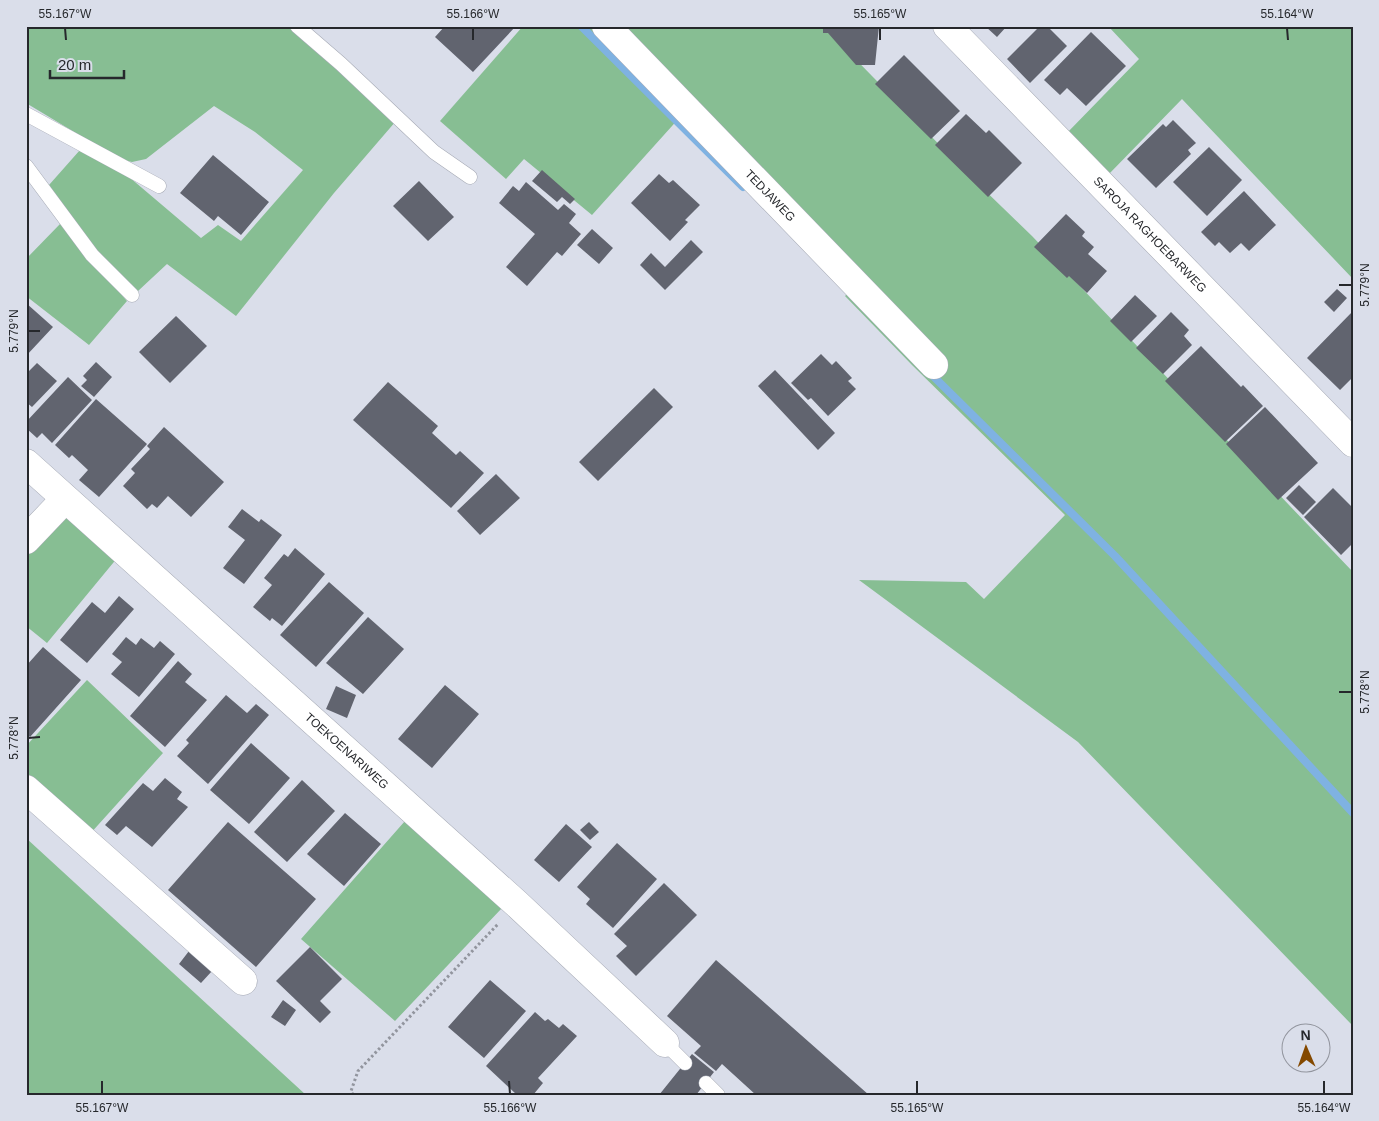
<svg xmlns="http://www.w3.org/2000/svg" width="1379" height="1121" font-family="Arial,sans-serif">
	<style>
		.green { fill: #87be93 }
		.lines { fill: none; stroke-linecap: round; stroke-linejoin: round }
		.stream { stroke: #7fb2e2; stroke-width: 8 }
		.building { fill: #61646f }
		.service-casing { stroke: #a6aab5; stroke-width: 15 }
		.minor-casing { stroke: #a6aab5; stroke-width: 29 }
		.path { stroke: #92959e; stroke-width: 3; stroke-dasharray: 2.5 2.5; stroke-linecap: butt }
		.service { stroke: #fff; stroke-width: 14 }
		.minor { stroke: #fff; stroke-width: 28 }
		.ticks { fill: none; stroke: #26282c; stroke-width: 2 }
		.labels { text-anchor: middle; stroke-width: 5; stroke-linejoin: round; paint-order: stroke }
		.street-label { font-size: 12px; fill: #26282c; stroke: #dadeea }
		.neatline { fill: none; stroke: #26282c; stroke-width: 2 }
		.ticks-label { font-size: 12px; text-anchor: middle; fill: #26282c }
	</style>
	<rect width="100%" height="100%" fill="#dadeea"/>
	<path class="green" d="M26,26H288L396,121L334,193L236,316L167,264L138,291L95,249L49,185L80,150L122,171L201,238L218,225L241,241L303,170L255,132L214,106L146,159L132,162L119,159L26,103Z
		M523,26H823L970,176L1032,236L1353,572V1026L1078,742L859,580L966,582L984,599L1065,515L912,365L845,296L852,289L681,116L592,215L524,159L506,179L440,121Z
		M1108,26H1353V279L1182,99L1109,174L1066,134L1139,59Z
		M60,224L127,301L89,345L26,296V259Z
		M66,516L118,557L47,643L26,626V555L59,520Z
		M87,680L163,753L89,835L26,780V746Z
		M405,821L502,908L395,1021L301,939Z
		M26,838L306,1095H26Z"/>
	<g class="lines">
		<path class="stream" d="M581,26L743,187
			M930,373L1115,556L1353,813"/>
	</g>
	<path class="building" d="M445,26H516L473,72L435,37Z
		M823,26H879L875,65H856L828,33H823Z
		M985,26H1007L997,37Z
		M1040,26H1047L1067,46L1030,83L1007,59Z
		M1091,32L1126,66L1086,106L1067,88L1060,95L1044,80Z
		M904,55L960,111L931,139L875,84Z
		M966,114L986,133L989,130L1022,163L988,197L935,145Z
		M1173,120L1196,143L1188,150L1191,154L1156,188L1127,159L1163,124L1166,127Z
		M1209,147L1242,180L1207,216L1173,182Z
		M213,155L269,202L241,235L218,216L214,221L180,193Z
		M542,170L575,199L570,204L562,197L557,202L532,181Z
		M659,174L669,183L673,180L700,205L685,220L688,222L670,241L631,203Z
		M419,181L454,217L428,241L393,206Z
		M526,182L558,210L564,204L576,214L569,223L581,234L562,256L557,252L527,286L506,267L535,234L499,203L513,186L519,191Z
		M1244,191L1276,225L1249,251L1241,243L1230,253L1219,242L1215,246L1201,232Z
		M1066,214L1085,232L1082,236L1094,247L1088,254L1107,271L1087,293L1069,276L1067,278L1034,247Z
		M592,229L613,248L599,264L577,245Z
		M691,240L703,252L665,290L640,265L651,253L665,267Z
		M1337,289L1347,298L1334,312L1324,302Z
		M1135,295L1157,316L1131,342L1110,321Z
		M26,303L53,327L26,356Z
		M1353,311V377L1340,390L1307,358Z
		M1171,312L1189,330L1184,336L1192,345L1163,374L1136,348Z
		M176,316L207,346L170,383L139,352Z
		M1201,346L1241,387L1243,385L1263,406L1225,442L1165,381Z
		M821,354L832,365L836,361L852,378L848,381L856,389L828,416L811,398L808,400L791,383Z
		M96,362L112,377L94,397L81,386L87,380L83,376Z
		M37,363L57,381L32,407L26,402V374Z
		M775,370L835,433L818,450L758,386Z
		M68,377L92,400L52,443L42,433L37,438L26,428V422Z
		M388,382L438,426L432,433L456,455L460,451L484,473L451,508L353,420Z
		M654,388L673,407L598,481L579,462Z
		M96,399L147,444L99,497L79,480L88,470L72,455L69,458L55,445Z
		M1265,407L1318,463L1278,500L1226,444Z
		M164,427L224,482L191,517L168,496L157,508L152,504L147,509L123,486L135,473L131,469L150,449L147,446Z
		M496,474L520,498L480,535L457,511Z
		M1299,485L1316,502L1303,515L1286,498Z
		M1333,488L1353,508V543L1341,555L1304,517Z
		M242,509L259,522L261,519L282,535L244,584L223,568L245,540L228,527Z
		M295,548L325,574L282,626L272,618L270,621L253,607L272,585L264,578L284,554L288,557Z
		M329,582L364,613L316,667L280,635Z
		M119,596L134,609L87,663L60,640L92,602L105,613Z
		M368,617L404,649L363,694L326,663Z
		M126,637L136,645L141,638L154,648L160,641L175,654L139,697L111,674L122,662L112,654Z
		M43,647L81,680L30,737L26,733V666Z
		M178,661L192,674L185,682L207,700L165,747L130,716Z
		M445,685L479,714L432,768L398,739Z
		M336,686L356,695L347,718L326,709Z
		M226,695L247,713L256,704L269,715L208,784L177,756L189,743L186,740Z
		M251,743L290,778L249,824L210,790Z
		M165,778L182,792L177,799L188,807L152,847L126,826L117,835L105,825L143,783L153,791Z
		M302,780L335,811L287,862L254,832Z
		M345,813L381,844L344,886L307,854Z
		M228,822L316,899L256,967L168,890Z
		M589,822L599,832L590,840L580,830Z
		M566,824L592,847L559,882L534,860Z
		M617,843L657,879L613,928L586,904L590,899L577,887Z
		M664,883L697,915L636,976L616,956L627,946L614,934Z
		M310,947L342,979L320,1001L331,1012L320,1023L276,981Z
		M189,951L212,971L201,983L179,964Z
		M716,960L869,1095H756L722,1064L716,1071L694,1053L701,1046L667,1016Z
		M490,980L526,1011L484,1058L448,1027Z
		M283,1000L296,1010L285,1026L271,1017Z
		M535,1012L545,1021L548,1019L559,1028L563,1024L577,1036L538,1078L543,1083L533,1095H517L486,1066Z
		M692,1054L714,1072L696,1095H659Z"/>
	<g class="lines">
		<g class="service-casing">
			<path id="service" d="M297,26L341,64L434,152L470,177
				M26,114L159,186
				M26,166L92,255L132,295
				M665,1043L685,1063
				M706,1083L718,1095"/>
		</g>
		<g class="minor-casing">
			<g id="minor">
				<path id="s1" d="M606,26L934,365"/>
				<path id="s2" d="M947,26L1353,443"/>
				<path id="s3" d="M26,463L517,904L665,1043"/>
				<path d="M26,540L65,499"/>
				<path d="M26,789L243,981"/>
			</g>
		</g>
		<path class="path" d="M353,1095L351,1091L358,1071L499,923"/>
		<use href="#service" class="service"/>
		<use href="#minor" class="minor"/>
	</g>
	<path class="ticks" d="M65,28L66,40M473,28V40M880,28V40M1287,28L1288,40M1339,285H1352M28,331H40M1339,692H1352M28,738L40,737M102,1081V1094M509,1081L510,1094M917,1081V1094M1324,1081V1094"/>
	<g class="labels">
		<g class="street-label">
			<text dy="4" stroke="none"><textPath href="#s1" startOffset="236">TEDJAWEG</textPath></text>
			<text dy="4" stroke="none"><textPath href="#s2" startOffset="291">SAROJA RAGHOEBARWEG</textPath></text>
			<text dy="4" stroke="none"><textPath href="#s3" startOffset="431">TOEKOENARIWEG</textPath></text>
		</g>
	</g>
	<rect width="1379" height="1121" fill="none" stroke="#dadeea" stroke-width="55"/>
	<g transform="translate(1306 1048) rotate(358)"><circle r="24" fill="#dadeea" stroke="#92959e"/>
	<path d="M0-4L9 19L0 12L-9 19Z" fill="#844900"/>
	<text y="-8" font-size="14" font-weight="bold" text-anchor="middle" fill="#26282c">N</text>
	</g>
	<path d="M50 70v8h74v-8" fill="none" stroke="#26282c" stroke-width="2.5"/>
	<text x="58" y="70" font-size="15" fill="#26282c" stroke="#dadeea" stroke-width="4" paint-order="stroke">20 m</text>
	<rect x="28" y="28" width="1324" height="1066" class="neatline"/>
	<g class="ticks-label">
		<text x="65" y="18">55.167°W</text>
		<text x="473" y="18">55.166°W</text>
		<text x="880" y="18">55.165°W</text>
		<text x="1287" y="18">55.164°W</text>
		<text transform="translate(1365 285) rotate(-90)" y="4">5.779°N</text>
		<text transform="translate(14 331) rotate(-90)" y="4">5.779°N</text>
		<text transform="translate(1365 692) rotate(-90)" y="4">5.778°N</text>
		<text transform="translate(14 738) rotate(-90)" y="4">5.778°N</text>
		<text x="102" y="1112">55.167°W</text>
		<text x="510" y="1112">55.166°W</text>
		<text x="917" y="1112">55.165°W</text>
		<text x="1324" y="1112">55.164°W</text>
	</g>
</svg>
